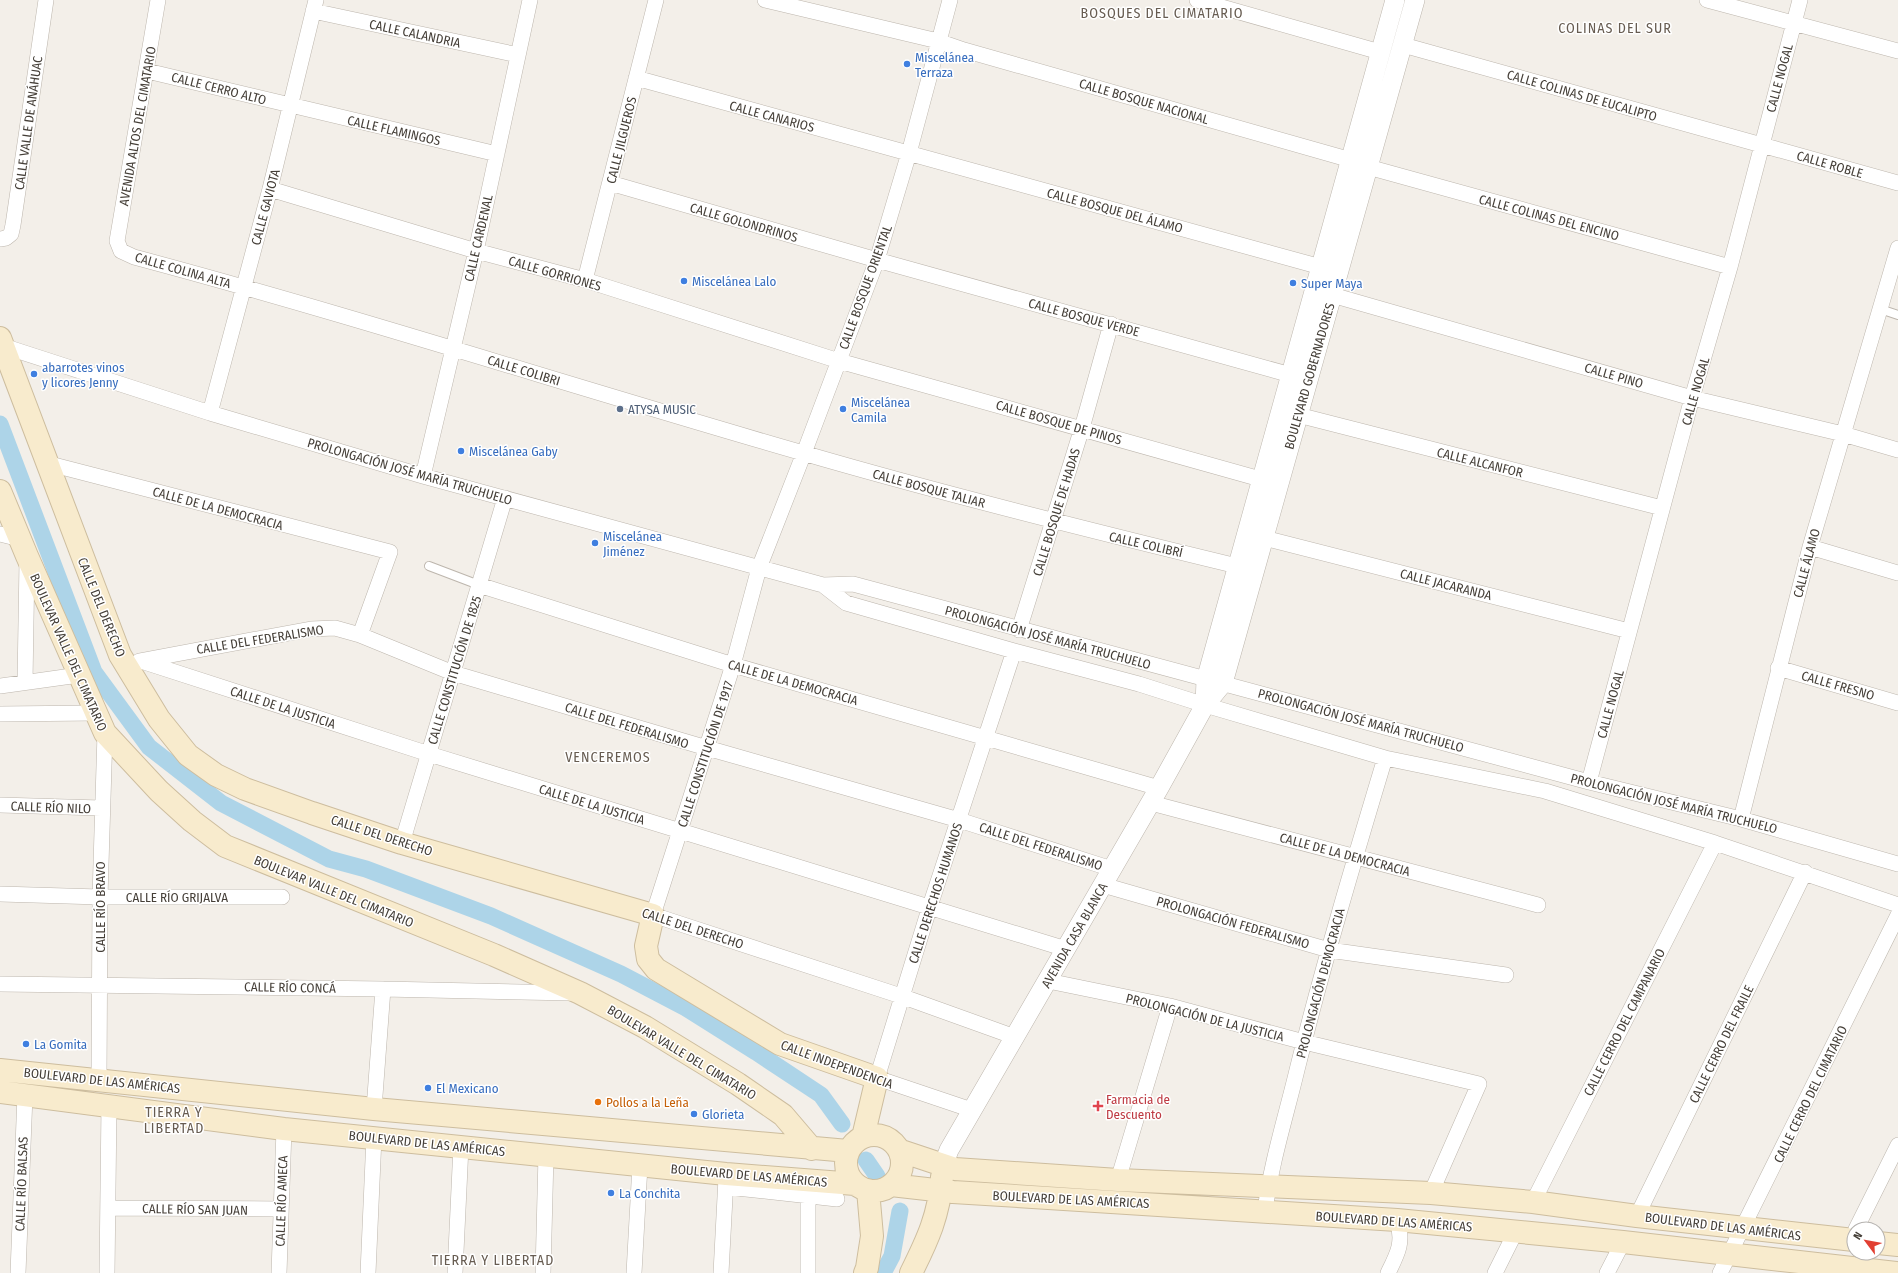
<svg xmlns="http://www.w3.org/2000/svg" width="1898" height="1273" font-family="'Fira Sans Condensed',sans-serif">
	<style>
		.lines { fill: none; stroke-linecap: round; stroke-linejoin: round }
		.canal { stroke: #add4e8; stroke-width: 17 }
		.service-casing { stroke: #bdb6ad; stroke-width: 10 }
		.minor-casing { stroke: #bdb6ad; stroke-width: 16 }
		.tertiary-casing { stroke: #bdb6ad; stroke-width: 20 }
		.secondary-casing { stroke: #cdbd9e; stroke-width: 24 }
		.service { stroke: #fff; stroke-width: 8 }
		.minor { stroke: #fff; stroke-width: 15 }
		.tertiary { stroke: #fff; stroke-width: 19 }
		.secondary { stroke: #f8ebcd; stroke-width: 22 }
		.shop-dot { fill: #3f7fe0; stroke: #fff; stroke-width: 1.5 }
		.service-dot { fill: #5c6f8a; stroke: #fff; stroke-width: 1.5 }
		.food-dot { fill: #e8710a; stroke: #fff; stroke-width: 1.5 }
		.health-dot { fill: #e0444e; stroke: #fff; stroke-width: 1.5 }
		.labels { text-anchor: middle; stroke-width: 3; stroke-linejoin: round; paint-order: stroke }
		.street-label { font-size: 13px; fill: #453f38; stroke: #fff }
		.shop-label { font-size: 13px; fill: #366cbe; stroke: #fff; text-anchor: start }
		.service-label { font-size: 13px; fill: #4e5e75; stroke: #fff; text-anchor: start }
		.health-label { font-size: 13px; fill: #be3a42; stroke: #fff; text-anchor: start }
		.food-label { font-size: 13px; fill: #c56008; stroke: #fff; text-anchor: start }
		.neighbourhood-label { font-size: 14px; letter-spacing: 1px; fill: #675c51; stroke: #fff }
	</style>
	<rect width="100%" height="100%" fill="#f3efe9"/>
	<g class="lines">
		<path class="canal" d="M0,424L94,672L149,747L221,803L329,859L366,869L491,916L621,974L686,1008L756,1052L821,1095L842,1124
			M866,1160L877,1176
			M883,1273L892,1256L900,1211"/>
		<g class="service-casing">
			<path id="service" d="M1880,309L1898,315
				M429,566L479,585"/>
		</g>
		<g class="minor-casing">
			<path id="minor" d="M158,0L117,241L121,251L134,257C359,317 580,389 803,453C947,495 1092,531 1237,566
				M765,0L938,41L964,50L1351,160L1368,167L1730,267
				M950,0L909,153L877,260L804,453L759,568L733,665L653,915L901,996L1015,1037
				M1197,0L1380,52
				M1707,0L1898,51
				M313,11L518,55
				M1403,45L1898,183
				M147,71L497,154
				M636,78L1321,267
				M610,183L877,260L1291,375
				M270,189L476,251L585,280L839,361L1271,482
				M0,239L6,238L11,234L13,225L46,0
				M585,280L656,0
				M1332,295L1692,398L1843,434L1898,450
				M0,345L210,413L423,476L823,585L853,584L1589,782L1741,819L1898,864
				M210,413L270,189L316,0
				M1298,415L1662,508
				M46,463L390,552L360,635
				M423,476L476,251L530,0
				M0,534L20,539
				M1264,538L1629,631
				M1810,547L1898,573
				M479,585L733,665L1159,788
				M823,585L846,603L1014,651L1139,684L1205,705L1385,758L1545,791L1715,843L1898,905
				M1019,630L1082,428L1111,324
				M139,661L311,629L335,628L360,635L453,673L707,748L959,820L1112,869
				M141,661L429,754L1066,949
				M1778,668L1898,703
				M25,682L27,561
				M0,686L79,675
				M0,714L95,713
				M1589,782L1692,398L1730,267L1800,0
				M1151,803L1538,905
				M0,805L101,808
				M1741,819L1810,547L1898,248
				M402,843L505,498
				M1103,885L1329,950L1506,975
				M0,894L100,897H282
				M1048,981L1170,1006L1304,1042L1479,1084L1431,1193
				M0,984L383,989L573,993
				M99,1080L100,897L105,733
				M374,1109L383,989
				M972,1110L877,1078L930,906L1014,651
				M1118,1180L1170,1006
				M727,1187L837,1199
				M808,1196V1273
				M1533,1202L1715,843
				M109,1208L281,1209
				M1265,1211C1271,1163 1286,1116 1297,1070C1323,965 1354,861 1385,758
				M1637,1216L1805,872
				M1856,1229L1898,1145
				M18,1273L25,1095
				M107,1273L109,1105
				M279,1273L284,1129
				M368,1273L374,1137
				M455,1273L461,1146
				M543,1273L546,1155
				M634,1273L640,1165
				M721,1273L726,1178
				M1388,1273C1398,1253 1404,1242 1397,1220
				M1495,1273L1516,1231
				M1607,1273L1623,1242
				M1720,1273L1898,915"/>
		</g>
		<g class="tertiary-casing">
			<path id="tertiary" d="M1205,705L1206,680L1395,0
				M943,1166L949,1150L1159,788L1205,705L1223,683L1415,0"/>
		</g>
		<g class="secondary-casing">
			<path id="secondary" d="M0,338L120,655L159,719L188,755L216,775L245,789L312,813L402,843L653,915L646,946L648,959L656,969L780,1044L877,1078L863,1137
				M0,491L27,556L105,733L159,791L192,821L225,846L494,955L580,993L645,1027L738,1084L783,1115L812,1149
				M0,1070L374,1109L848,1151
				M0,1092L284,1129L726,1174L855,1184
				M846 1163a28 28 0 1 1 56 0a28 28 0 1 1-56 0Z
				M901,1151L955,1169L1118,1180L1431,1193L1533,1202L1637,1216L1854,1240
				M891,1185L953,1192L1397,1220L1623,1242L1896,1273
				M1878,1243L1898,1245
				M865,1273L867,1268L872,1236L868,1190
				M911,1273C928,1239 939,1215 942,1177"/>
		</g>
		<use href="#service" class="service"/>
		<use href="#minor" class="minor"/>
		<use href="#tertiary" class="tertiary"/>
		<use href="#secondary" class="secondary"/>
	</g>
	<g class="shop-dot">
		<circle cx="907" cy="64" r="4"/>
		<circle cx="684" cy="281" r="4"/>
		<circle cx="1293" cy="283" r="4"/>
		<circle cx="34" cy="374" r="4"/>
		<circle cx="843" cy="409" r="4"/>
		<circle cx="461" cy="451" r="4"/>
		<circle cx="595" cy="543" r="4"/>
		<circle cx="26" cy="1044" r="4"/>
		<circle cx="428" cy="1088" r="4"/>
		<circle cx="694" cy="1114" r="4"/>
		<circle cx="611" cy="1193" r="4"/>
	</g>
	<circle class="service-dot" cx="620" cy="409" r="4"/>
	<circle class="food-dot" cx="598" cy="1102" r="4"/>
	<path class="health-dot" d="M1096 1100h4v4h4v4h-4v4h-4v-4h-4v-4h4z"/>
	<g class="labels">
		<g class="street-label">
			<text transform="translate(415 33) rotate(12)" y="5">CALLE CALANDRIA</text>
			<text transform="translate(1779 78) rotate(-75)" y="5">CALLE NOGAL</text>
			<text transform="translate(219 88) rotate(14)" y="5">CALLE CERRO ALTO</text>
			<text transform="translate(1582 95) rotate(16)" y="5">CALLE COLINAS DE EUCALIPTO</text>
			<text transform="translate(1144 101) rotate(16)" y="5">CALLE BOSQUE NACIONAL</text>
			<text transform="translate(772 116) rotate(15)" y="5">CALLE CANARIOS</text>
			<text transform="translate(28 123) rotate(-82)" y="5">CALLE VALLE DE ANÁHUAC</text>
			<text transform="translate(137 126) rotate(-80)" y="5">AVENIDA ALTOS DEL CIMATARIO</text>
			<text transform="translate(394 130) rotate(13)" y="5">CALLE FLAMINGOS</text>
			<text transform="translate(621 140) rotate(-76)" y="5">CALLE JILGUEROS</text>
			<text transform="translate(1830 164) rotate(16)" y="5">CALLE ROBLE</text>
			<text transform="translate(265 207) rotate(-75)" y="5">CALLE GAVIOTA</text>
			<text transform="translate(1115 210) rotate(15)" y="5">CALLE BOSQUE DEL ÁLAMO</text>
			<text transform="translate(1549 217) rotate(15)" y="5">CALLE COLINAS DEL ENCINO</text>
			<text transform="translate(744 222) rotate(16)" y="5">CALLE GOLONDRINOS</text>
			<text transform="translate(478 238) rotate(-77)" y="5">CALLE CARDENAL</text>
			<text transform="translate(183 270) rotate(16)" y="5">CALLE COLINA ALTA</text>
			<text transform="translate(555 273) rotate(16)" y="5">CALLE GORRIONES</text>
			<text transform="translate(865 287) rotate(-70)" y="5">CALLE BOSQUE ORIENTAL</text>
			<text transform="translate(1084 317) rotate(15)" y="5">CALLE BOSQUE VERDE</text>
			<text transform="translate(524 370) rotate(17)" y="5">CALLE COLIBRI</text>
			<text transform="translate(1614 375) rotate(16)" y="5">CALLE PINO</text>
			<text transform="translate(1309 376) rotate(-74)" y="5">BOULEVARD GOBERNADORES</text>
			<text transform="translate(1695 391) rotate(-74)" y="5">CALLE NOGAL</text>
			<text transform="translate(1059 422) rotate(16)" y="5">CALLE BOSQUE DE PINOS</text>
			<text transform="translate(1480 462) rotate(14)" y="5">CALLE ALCANFOR</text>
			<text transform="translate(410 471) rotate(16)" y="5">PROLONGACIÓN JOSÉ MARÍA TRUCHUELO</text>
			<text transform="translate(929 488) rotate(15)" y="5">CALLE BOSQUE TALIAR</text>
			<text transform="translate(218 508) rotate(15)" y="5">CALLE DE LA DEMOCRACIA</text>
			<text transform="translate(1056 512) rotate(-73)" y="5">CALLE BOSQUE DE HADAS</text>
			<text transform="translate(1146 544) rotate(13)" y="5">CALLE COLIBRÍ</text>
			<text transform="translate(1806 563) rotate(-75)" y="5">CALLE ÁLAMO</text>
			<text transform="translate(1446 584) rotate(14)" y="5">CALLE JACARANDA</text>
			<text transform="translate(102 607) rotate(68)" y="5">CALLE DEL DERECHO</text>
			<text transform="translate(1048 637) rotate(15)" y="5">PROLONGACIÓN JOSÉ MARÍA TRUCHUELO</text>
			<text transform="translate(260 639) rotate(-9)" y="5">CALLE DEL FEDERALISMO</text>
			<text transform="translate(69 652) rotate(66)" y="5">BOULEVAR VALLE DEL CIMATARIO</text>
			<text transform="translate(454 670) rotate(-73)" y="5">CALLE CONSTITUCIÓN DE 1825</text>
			<text transform="translate(793 682) rotate(16)" y="5">CALLE DE LA DEMOCRACIA</text>
			<text transform="translate(1838 685) rotate(16)" y="5">CALLE FRESNO</text>
			<text transform="translate(1610 704) rotate(-75)" y="5">CALLE NOGAL</text>
			<text transform="translate(283 707) rotate(18)" y="5">CALLE DE LA JUSTICIA</text>
			<text transform="translate(1361 720) rotate(15)" y="5">PROLONGACIÓN JOSÉ MARÍA TRUCHUELO</text>
			<text transform="translate(627 725) rotate(17)" y="5">CALLE DEL FEDERALISMO</text>
			<text transform="translate(705 754) rotate(-72)" y="5">CALLE CONSTITUCIÓN DE 1917</text>
			<text transform="translate(1674 803) rotate(14)" y="5">PROLONGACIÓN JOSÉ MARÍA TRUCHUELO</text>
			<text transform="translate(592 804) rotate(17)" y="5">CALLE DE LA JUSTICIA</text>
			<text transform="translate(51 807) rotate(2)" y="5">CALLE RÍO NILO</text>
			<text transform="translate(382 835) rotate(18)" y="5">CALLE DEL DERECHO</text>
			<text transform="translate(1041 846) rotate(18)" y="5">CALLE DEL FEDERALISMO</text>
			<text transform="translate(1345 854) rotate(15)" y="5">CALLE DE LA DEMOCRACIA</text>
			<text transform="translate(334 891) rotate(22)" y="5">BOULEVAR VALLE DEL CIMATARIO</text>
			<text transform="translate(935 893) rotate(-72)" y="5">CALLE DERECHOS HUMANOS</text>
			<text x="177" y="902">CALLE RÍO GRIJALVA</text>
			<text transform="translate(100 907) rotate(-90)" y="5">CALLE RÍO BRAVO</text>
			<text transform="translate(1233 922) rotate(16)" y="5">PROLONGACIÓN FEDERALISMO</text>
			<text transform="translate(693 928) rotate(18)" y="5">CALLE DEL DERECHO</text>
			<text transform="translate(1074 935) rotate(-60)" y="5">AVENIDA CASA BLANCA</text>
			<text transform="translate(1320 983) rotate(-75)" y="5">PROLONGACIÓN DEMOCRACIA</text>
			<text transform="translate(290 987) rotate(1)" y="5">CALLE RÍO CONCÁ</text>
			<text transform="translate(1205 1017) rotate(14)" y="5">PROLONGACIÓN DE LA JUSTICIA</text>
			<text transform="translate(1624 1022) rotate(-63)" y="5">CALLE CERRO DEL CAMPANARIO</text>
			<text transform="translate(1721 1044) rotate(-64)" y="5">CALLE CERRO DEL FRAILE</text>
			<text transform="translate(682 1052) rotate(31)" y="5">BOULEVAR VALLE DEL CIMATARIO</text>
			<text transform="translate(837 1064) rotate(20)" y="5">CALLE INDEPENDENCIA</text>
			<text transform="translate(102 1080) rotate(6)" y="5">BOULEVARD DE LAS AMÉRICAS</text>
			<text transform="translate(1810 1094) rotate(-64)" y="5">CALLE CERRO DEL CIMATARIO</text>
			<text transform="translate(427 1143) rotate(6)" y="5">BOULEVARD DE LAS AMÉRICAS</text>
			<text transform="translate(749 1175) rotate(5)" y="5">BOULEVARD DE LAS AMÉRICAS</text>
			<text transform="translate(21 1184) rotate(-88)" y="5">CALLE RÍO BALSAS</text>
			<text transform="translate(1071 1199) rotate(3)" y="5">BOULEVARD DE LAS AMÉRICAS</text>
			<text transform="translate(281 1201) rotate(-88)" y="5">CALLE RÍO AMECA</text>
			<text transform="translate(195 1209) rotate(1)" y="5">CALLE RÍO SAN JUAN</text>
			<text transform="translate(1394 1221) rotate(4)" y="5">BOULEVARD DE LAS AMÉRICAS</text>
			<text transform="translate(1723 1226) rotate(7)" y="5">BOULEVARD DE LAS AMÉRICAS</text>
		</g>
		<g class="shop-label">
			<text x="915" y="62">Miscelánea<tspan x="915" dy="15">Terraza</tspan></text>
			<text x="692" y="286">Miscelánea Lalo</text>
			<text x="1301" y="288">Super Maya</text>
			<text x="42" y="372">abarrotes vinos<tspan x="42" dy="15">y licores Jenny</tspan></text>
			<text x="851" y="407">Miscelánea<tspan x="851" dy="15">Camila</tspan></text>
			<text x="469" y="456">Miscelánea Gaby</text>
			<text x="603" y="541">Miscelánea<tspan x="603" dy="15">Jiménez</tspan></text>
			<text x="34" y="1049">La Gomita</text>
			<text x="436" y="1093">El Mexicano</text>
			<text x="702" y="1119">Glorieta</text>
			<text x="619" y="1198">La Conchita</text>
		</g>
		<g class="service-label">
			<text x="628" y="414">ATYSA MUSIC</text>
		</g>
		<g class="health-label">
			<text x="1106" y="1104">Farmacia de<tspan x="1106" dy="15">Descuento</tspan></text>
		</g>
		<g class="food-label">
			<text x="606" y="1107">Pollos a la Leña</text>
		</g>
		<g class="neighbourhood-label">
			<text x="1162" y="18">BOSQUES DEL CIMATARIO</text>
			<text x="1615" y="33">COLINAS DEL SUR</text>
			<text x="608" y="762">VENCEREMOS</text>
			<text x="174" y="1117">TIERRA Y<tspan x="174" dy="16">LIBERTAD</tspan></text>
			<text x="493" y="1265">TIERRA Y LIBERTAD</text>
		</g>
	</g>
	<g transform="translate(1866 1241) rotate(302)"><circle r="19" fill="#ffffff" stroke="#b5b2af"/>
	<path d="M0-3L7 15L0 10L-7 15Z" fill="#e13f32"/>
	<text y="-6" font-size="11" font-weight="bold" text-anchor="middle" fill="#453f38">N</text>
	</g>
</svg>
